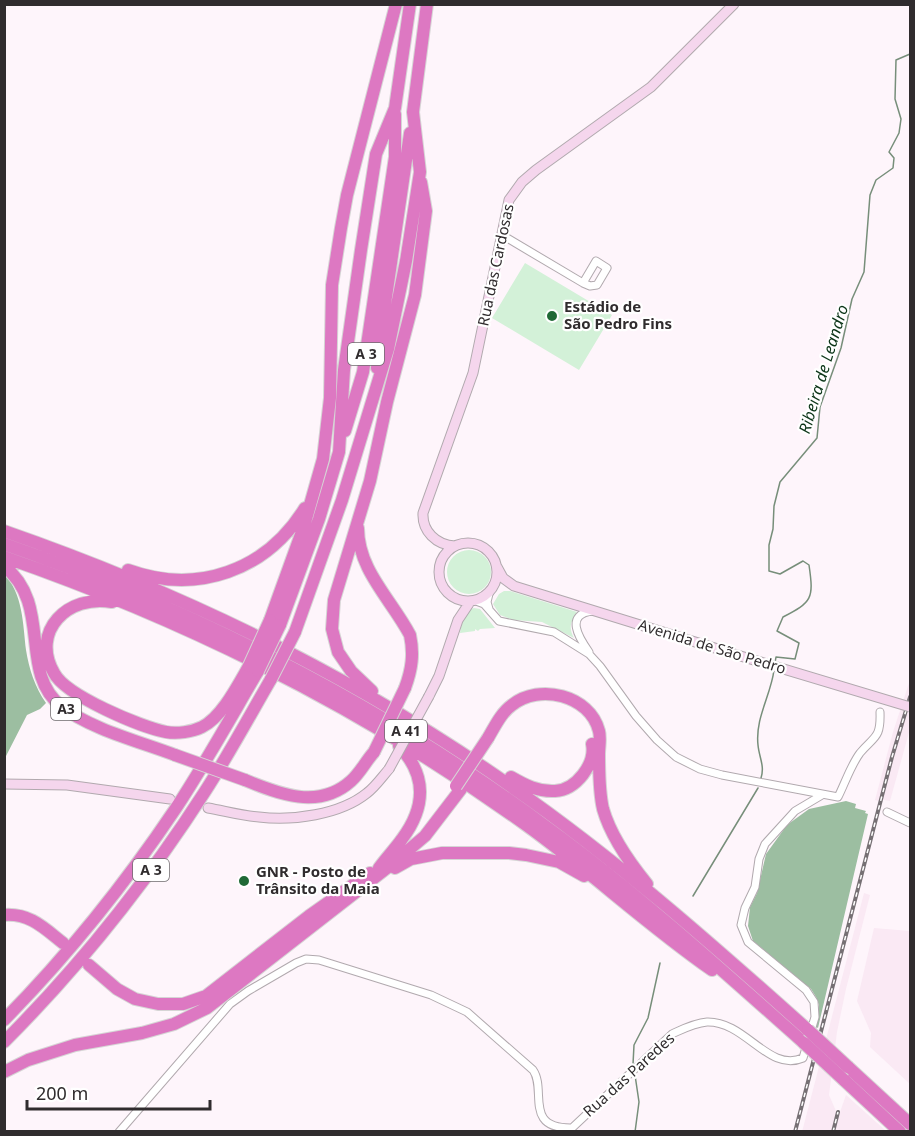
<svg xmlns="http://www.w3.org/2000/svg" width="915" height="1136" font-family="'Noto Sans',sans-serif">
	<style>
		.built { fill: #fae9f4 }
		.green { fill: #d3f1d8 }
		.forest { fill: #9cbea1 }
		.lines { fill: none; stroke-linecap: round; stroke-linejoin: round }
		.stream { stroke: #778e7a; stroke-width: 1.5 }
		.street-casing { stroke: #b1a9ae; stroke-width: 9 }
		.secondary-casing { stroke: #b1a9ae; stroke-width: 11 }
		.highway-casing { stroke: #d6d5d5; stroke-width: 14 }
		.street { stroke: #fff; stroke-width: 7 }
		.secondary { stroke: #f5d6ed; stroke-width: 9 }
		.highway { stroke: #dd78c2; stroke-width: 12 }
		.rail-casing { stroke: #767074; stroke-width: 4 }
		.rail { stroke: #fff; stroke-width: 1.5; stroke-dasharray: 4.5; stroke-linecap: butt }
		.secondary-bridge-casing { stroke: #b1a9ae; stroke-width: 11; stroke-linecap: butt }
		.highway-bridge-casing { stroke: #d6d5d5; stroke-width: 14; stroke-linecap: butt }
		.secondary-bridge { stroke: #f5d6ed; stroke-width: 9 }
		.highway-bridge { stroke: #dd78c2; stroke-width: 12 }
		.poi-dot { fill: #206936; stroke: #fff; stroke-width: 2 }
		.labels { text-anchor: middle; stroke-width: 4.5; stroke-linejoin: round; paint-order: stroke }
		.shield { fill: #fff; stroke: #6e6b6d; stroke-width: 1.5 }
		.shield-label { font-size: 14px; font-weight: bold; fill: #302c2e }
		.street-label { font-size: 15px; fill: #302c2e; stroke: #fff }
		.poi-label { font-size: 15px; font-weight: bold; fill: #302c2e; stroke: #fff; text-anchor: start }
		.water-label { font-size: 16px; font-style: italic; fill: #0c3518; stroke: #fff }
	</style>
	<rect width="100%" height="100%" fill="#fef5fb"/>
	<path class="built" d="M910,680V729L890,801L879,799L878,801L875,800L893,732Z
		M864,893L870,895L846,989L837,1032L829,1095L836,1111L840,1112L846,1095L886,1131L802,1132Z
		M874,928L910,931V1084L870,1047L871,1033L857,1001Z"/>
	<path class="green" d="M525,263L612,315L579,370L492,318Z
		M447 572a22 22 0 1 1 44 0a22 22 0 1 1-44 0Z
		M504,591H510L577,612C571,622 568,627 574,638L542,622L513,620L500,615L493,604L499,594Z
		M474,608L480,609L495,628L480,629L478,631L475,629V631L460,633C462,623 463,612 474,608Z"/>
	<path class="forest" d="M4,574C23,593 23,625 26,650C29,669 35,687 46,703L40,709L27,715L5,758Z
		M846,801L856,804L855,808L866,811L865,813L868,814L818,1028L815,1026L819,1005L816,997L811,989L753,941L748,926L750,907L757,893L766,854L787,825L809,809Z"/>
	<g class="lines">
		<path class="stream" d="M775,663L776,657L795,659L799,643L777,631L783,617C812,602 814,599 809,565L803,561L780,574L769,571V545L773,529L774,506L780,482L817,438L820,407L841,348L852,299L864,272L870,195L876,180L893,168L894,158L889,152L899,133L901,119L895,99L896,60L910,54
			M761,778C765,766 759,757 758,745C755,718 771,695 774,670
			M693,896L758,788
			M633,1064L634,1045L648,1018L660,963
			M635,1132L639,1102L635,1075"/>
		<g class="street-casing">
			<path id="street" d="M502,235L583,283L590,286L597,285L607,268L596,261L583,283
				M476,601L484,604L499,621L554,632L589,654L600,666L636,716L657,740L676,757L700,769L722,775L838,797C845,783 851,765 860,753C874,736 881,739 880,712
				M489,609L487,602L489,594
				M589,652C579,638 564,614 593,611
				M887,812L910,823
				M119,1132L230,1004L248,991L296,963L306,959L319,960L431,995L467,1012L533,1070C547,1090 523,1129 572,1128L672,1034C683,1029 694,1023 707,1022C746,1021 768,1073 803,1058L815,1017L814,1002L806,990L748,942L741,925L745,908L755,887L759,859L765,844L795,811L822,795"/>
		</g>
		<g class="secondary-casing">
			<path id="secondary" d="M439 572a29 29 0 1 1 58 0a29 29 0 1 1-58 0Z
				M455,546C436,545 422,531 423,513L473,373L509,200L522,182L536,170L651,87L734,4
				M497,567L503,578L514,586L747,658
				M429,696L439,676L458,620L470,602
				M4,784L67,785L170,799
				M208,808C225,811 242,816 259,817C292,821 340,815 367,793C375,787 382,777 389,769"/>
		</g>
		<g class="highway-casing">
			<path id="highway" d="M377,368L379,345L410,133
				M345,431L363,372L395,157V114
				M358,528C358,570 391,599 410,635C414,654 412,669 405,688
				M4,531C185,594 356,677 512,787C617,860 713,945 808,1030
				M4,544C200,612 382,705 548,828C638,894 721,969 804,1043
				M4,557C191,622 366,710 526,825C590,871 647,925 712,970
				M4,566C53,605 18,672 61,706C90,729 141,742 175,755
				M128,570C197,595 266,571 305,508
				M112,602C68,594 30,631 54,673C66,696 141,727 166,732C177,734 192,732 202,727C222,717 238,685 249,666
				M270,620L304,526L323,459L330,398L332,285L341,228L347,195L396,4
				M280,625L319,519L339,452L344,370L361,250L376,154L395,108L410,4
				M295,632L342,500L388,349L406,261L420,172L413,112L427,4
				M372,691L351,671L338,652L332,629L334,600L370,481L387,402L415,295L426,211L421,182
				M488,738C495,726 501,713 512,705C539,683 590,695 599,731C601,738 599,747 599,754C599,772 599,792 603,809C611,837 629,862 647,884
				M511,777C525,785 538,792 555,791C576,790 596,764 592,744
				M245,780C279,794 319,810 351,781C360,773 366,761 374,752
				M379,868C386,858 395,849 402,839C426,807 427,775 399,746
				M395,868L411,859L442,853H509L526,855L559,862L584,876
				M4,915C30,913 44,928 63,943
				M89,965L117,989L135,999L158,1004H183L206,996L309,916L370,873
				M4,1020C68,955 125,884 176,808C205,764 231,717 258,671
				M4,1042C80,966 146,883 204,793C228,756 249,717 271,679
				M848,1067L910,1124
				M4,1072L28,1060L75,1045L142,1033L174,1024L207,1008L392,864L425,836L461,789
				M844,1080L900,1132"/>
		</g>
		<use href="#street" class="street"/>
		<use href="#secondary" class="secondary"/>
		<use href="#highway" class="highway"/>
		<g class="rail-casing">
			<path id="rail" d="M795,1132L892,757L910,697
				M833,1132L838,1112"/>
		</g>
		<use href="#rail" class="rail"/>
		<g class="secondary-bridge-casing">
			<path id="secondary-bridge" d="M747,658L910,707
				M389,769L429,696"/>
		</g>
		<g class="highway-bridge-casing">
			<path id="highway-bridge" d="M249,666L270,620
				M258,671L280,625
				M271,679L295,632
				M374,752L405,688
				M175,755L245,780
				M456,786L488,738
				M808,1030L848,1067
				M804,1043L844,1080"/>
		</g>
		<use href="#secondary-bridge" class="secondary-bridge"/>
		<use href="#highway-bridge" class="highway-bridge"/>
	</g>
	<g class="poi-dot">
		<circle cx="552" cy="316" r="6"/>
		<circle cx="244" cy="881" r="6"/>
	</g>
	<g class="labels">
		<g class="shield">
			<rect x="348" y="343" width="36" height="22" rx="4.5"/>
			<rect x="51" y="698" width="30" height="22" rx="4.5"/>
			<rect x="385" y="720" width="42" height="22" rx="4.5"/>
			<rect x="133" y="859" width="36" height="22" rx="4.5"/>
		</g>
		<g class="shield-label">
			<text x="366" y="359">A 3</text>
			<text x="66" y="714">A3</text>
			<text x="406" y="736">A 41</text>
			<text x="151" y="875">A 3</text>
		</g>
		<g class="street-label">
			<text transform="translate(496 265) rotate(-78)" y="5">Rua das Cardosas</text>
			<text transform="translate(712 647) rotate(17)" y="5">Avenida de São Pedro</text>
			<text transform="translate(629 1075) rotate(-42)" y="5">Rua das Paredes</text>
		</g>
		<g class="poi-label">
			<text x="564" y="312">Estádio de<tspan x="564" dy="17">São Pedro Fins</tspan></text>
			<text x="256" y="877">GNR - Posto de<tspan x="256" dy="17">Trânsito da Maia</tspan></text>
		</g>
		<g class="water-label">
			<text transform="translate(823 369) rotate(-73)" y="6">Ribeira de Leandro</text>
		</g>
	</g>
	<rect width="915" height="1136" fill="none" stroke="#302c2e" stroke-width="12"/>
	<path d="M27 1100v9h183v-9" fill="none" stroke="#302c2e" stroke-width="3"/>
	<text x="36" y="1100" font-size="18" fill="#302c2e" stroke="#ffffff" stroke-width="4.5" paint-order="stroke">200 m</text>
</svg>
